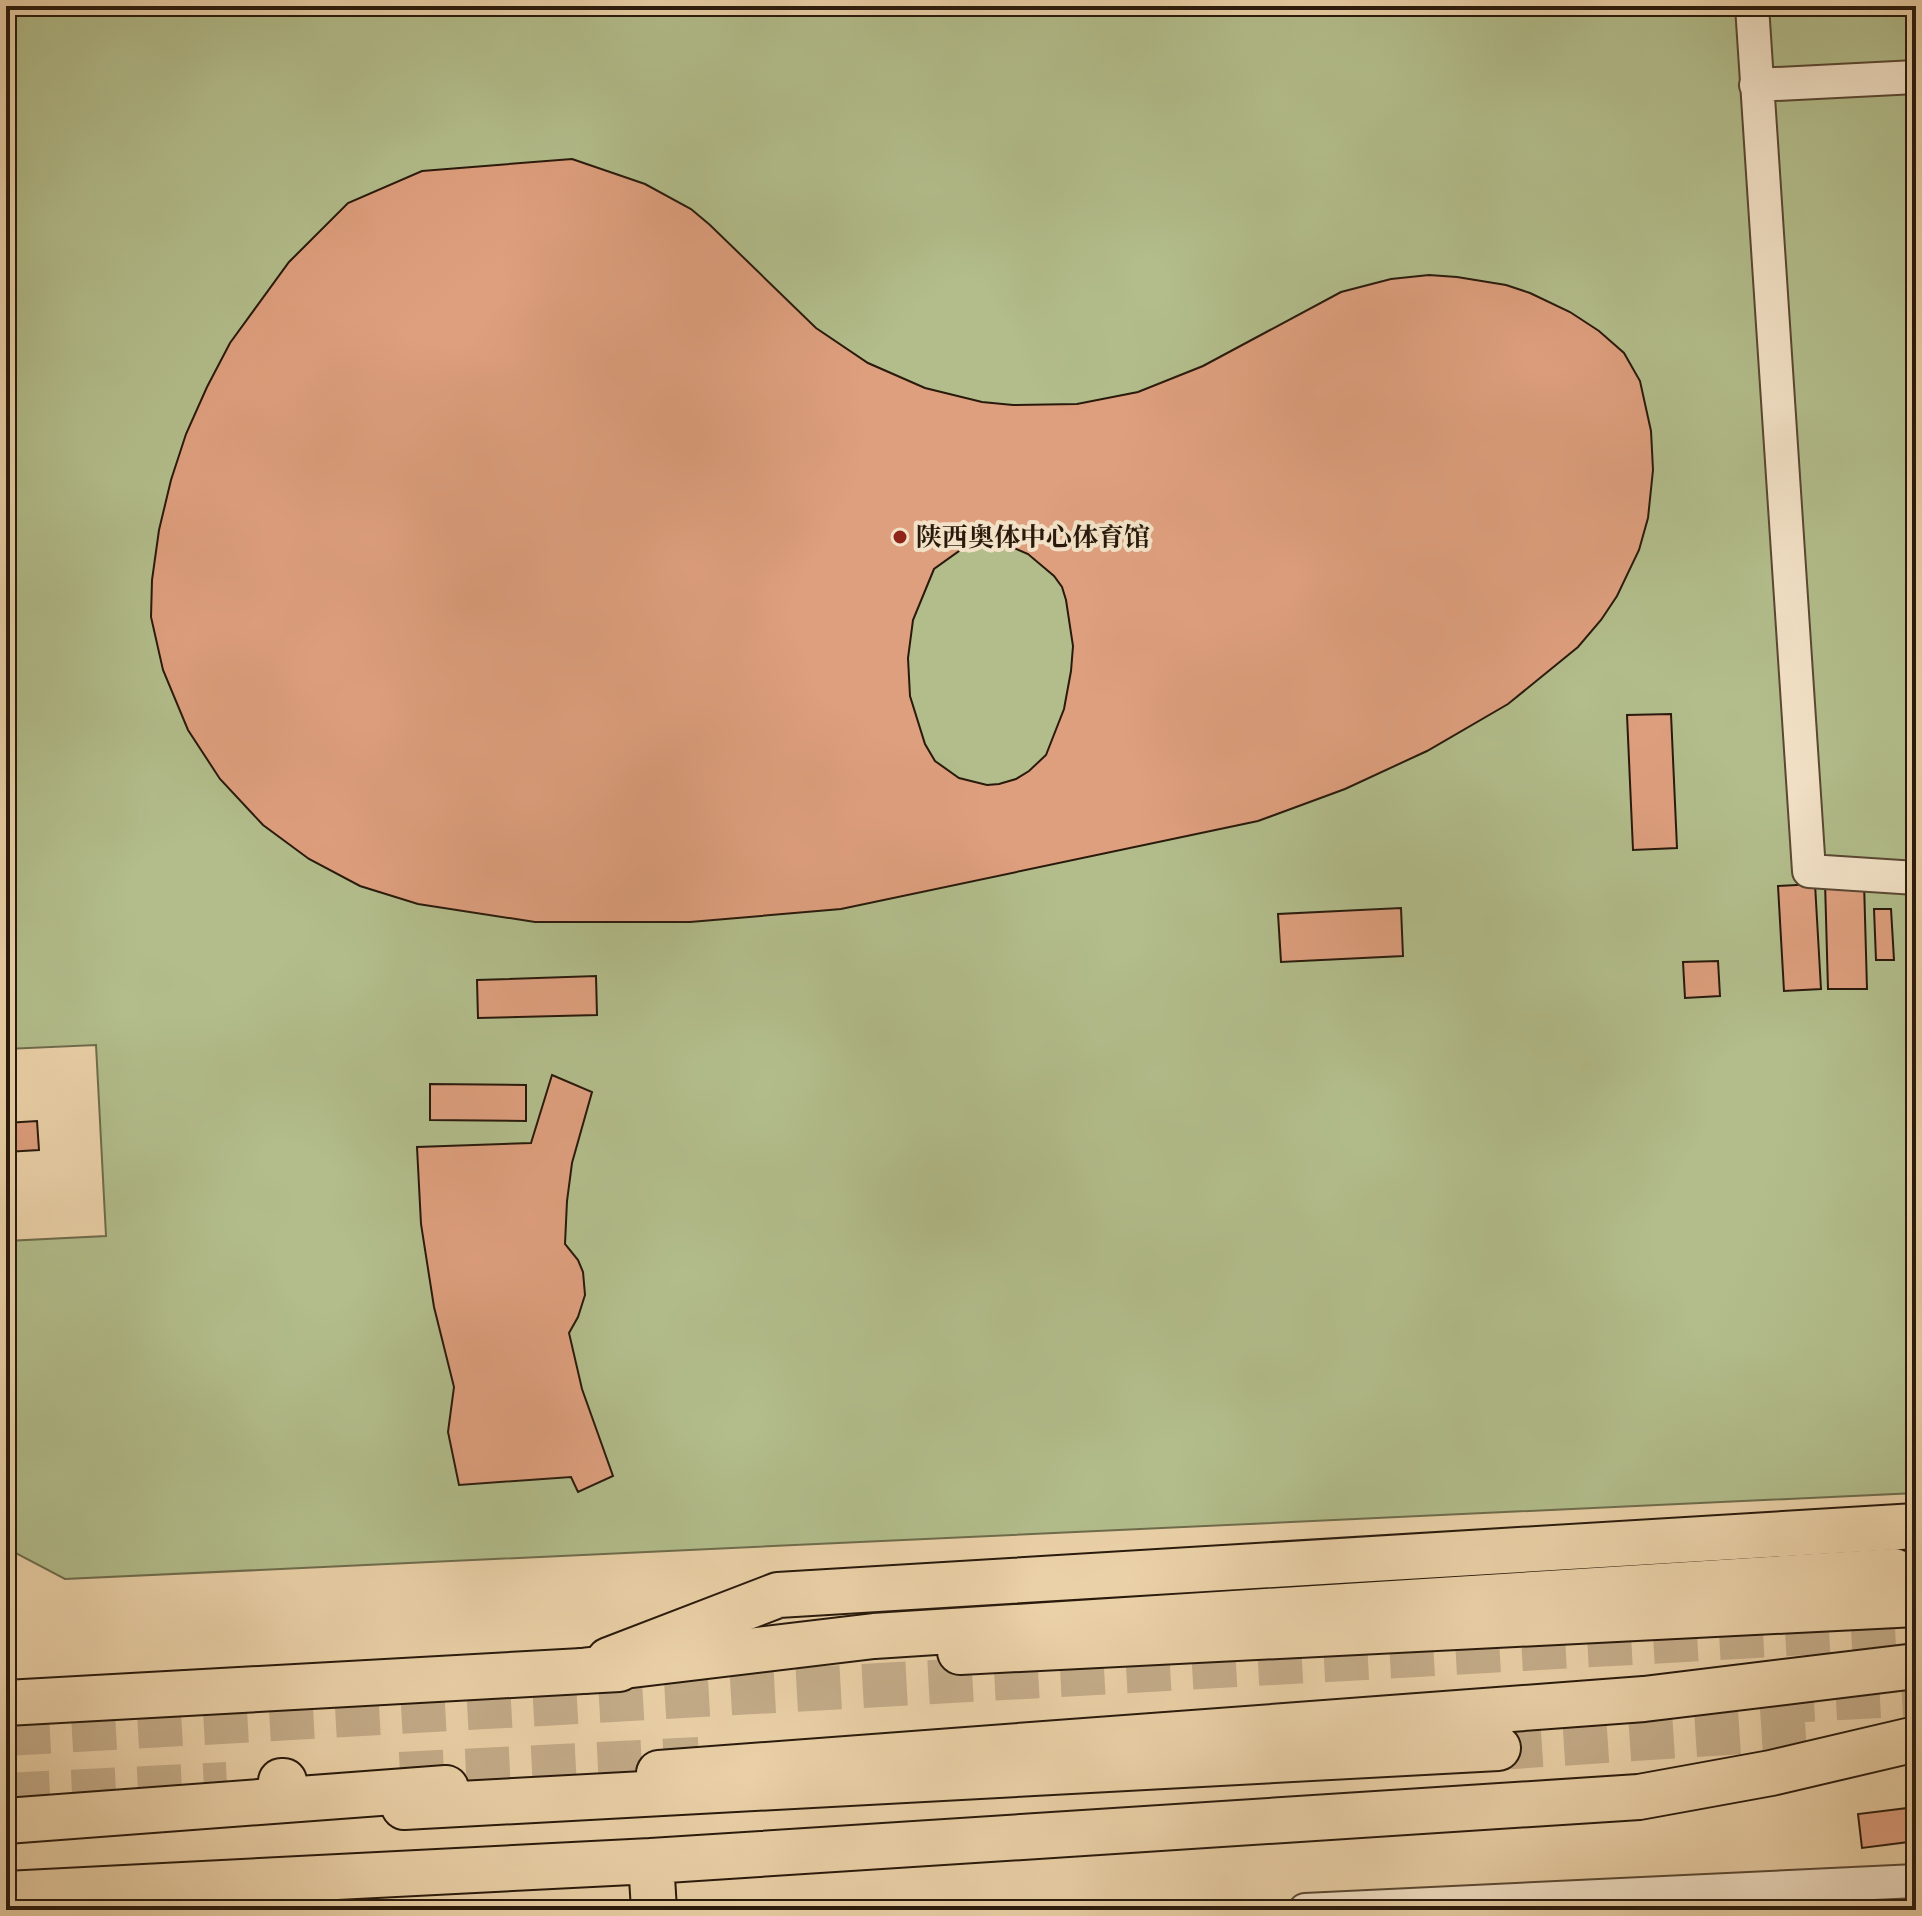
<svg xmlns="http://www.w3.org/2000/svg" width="1922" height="1916" font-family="'Gentium Book Plus','Noto Serif SC',serif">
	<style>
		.green { fill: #b2bd8b; stroke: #6e6c4c; stroke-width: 2 }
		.building { fill: #de9f7e; stroke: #291a0c; stroke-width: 2; fill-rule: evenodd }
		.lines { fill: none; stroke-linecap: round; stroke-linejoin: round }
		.highway-tunnel { stroke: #c4ac89; stroke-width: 44; stroke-dasharray: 44 22; stroke-linecap: butt }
		.street-casing { stroke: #5a4833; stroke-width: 36 }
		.primary-casing { stroke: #291a0c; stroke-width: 48 }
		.highway-casing { stroke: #291a0c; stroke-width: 48 }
		.street { stroke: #f2e1c6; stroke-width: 32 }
		.primary { stroke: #ebd1a8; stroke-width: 44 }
		.highway { stroke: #ebd1a8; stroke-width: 44 }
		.poi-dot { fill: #8f2418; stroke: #f2e1c6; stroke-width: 3 }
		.labels { text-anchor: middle; stroke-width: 8; stroke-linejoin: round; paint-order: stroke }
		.poi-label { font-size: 26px; font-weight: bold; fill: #291a0c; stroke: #f2e1c6; text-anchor: start }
	</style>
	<rect width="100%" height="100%" fill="#ebd1a8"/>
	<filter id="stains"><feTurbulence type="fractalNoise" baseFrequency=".0025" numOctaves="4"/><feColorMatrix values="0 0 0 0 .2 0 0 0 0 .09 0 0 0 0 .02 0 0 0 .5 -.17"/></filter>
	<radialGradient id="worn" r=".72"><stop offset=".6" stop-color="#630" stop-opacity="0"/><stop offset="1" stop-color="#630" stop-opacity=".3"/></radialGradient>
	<path class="green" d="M6,6H1916V1493L65,1579L6,1548V1241L106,1236L96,1045L6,1049Z"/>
	<path class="building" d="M572,159L645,184L691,209L710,225L816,328L868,363L925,388L982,402L1013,405L1077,404L1138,392L1203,366L1341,292L1391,279L1429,275L1457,277L1506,285L1530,293L1570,312L1599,331L1624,353L1640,381L1651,431L1653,470L1648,518L1639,550L1617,596L1601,620L1578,647L1508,704L1427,751L1345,789L1258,821L841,909L690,922H535L418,904L360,886L309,859L263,825L220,779L188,730L163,670L151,617L152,580L159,530L171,480L186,434L207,387L230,343L289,262L348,203L422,171ZM980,543L1007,545L1028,554L1054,576L1062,587L1066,600L1073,646L1071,671L1064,709L1046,755L1029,771L1016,779L999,784L987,785L959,778L935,761L925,744L910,696L908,658L913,620L934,569L962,549Z
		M1671,714L1677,848L1633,850L1627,715Z
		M1825,882H1864L1867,989H1828Z
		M1815,884L1821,989L1784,991L1778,886Z
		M1401,908L1403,956L1281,962L1278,914Z
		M1874,909H1891L1894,960H1876Z
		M1718,961L1720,996L1685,998L1683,962Z
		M596,976L597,1015L478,1018L477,980Z
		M552,1075L592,1092L572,1163L567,1201L565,1244L578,1260L583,1272L585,1295L578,1317L569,1333L582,1389L613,1476L578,1492L571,1477L459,1485L448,1432L454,1387L434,1307L421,1224L417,1147L531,1143Z
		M430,1084L526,1085V1121L430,1120Z
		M37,1121L39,1150L6,1152V1123Z
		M1916,1807V1841L1862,1848L1858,1814Z"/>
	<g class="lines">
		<path class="highway-tunnel" d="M1770,1702L1916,1694
			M6,1734L1916,1627
			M1498,1748L1819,1727
			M400,1774L699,1759
			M6,1795L227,1784"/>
		<g class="street-casing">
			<path id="street" d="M1752,6L1809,871L1916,878
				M1756,85L1916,77
				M1305,1910L1916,1881"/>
		</g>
		<g class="primary-casing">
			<path id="primary" d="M960,1652L1916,1604
				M609,1660L778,1595L1916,1526
				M6,1703L619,1669
				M659,1773L1644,1699L1916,1666
				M6,1821L446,1788
				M651,1861L654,1910
				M6,1894L651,1861L1639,1797L1771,1773L1916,1739"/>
		</g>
		<g class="highway-casing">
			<path id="highway" d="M582,1671L874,1636L1894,1571
				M281,1781H284
				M404,1807L1498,1748"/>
		</g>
		<use href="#street" class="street"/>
		<use href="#primary" class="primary"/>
		<use href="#highway" class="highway"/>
	</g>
	<circle class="poi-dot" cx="900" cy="537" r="8"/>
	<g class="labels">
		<g class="poi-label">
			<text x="916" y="546">陕西奥体中心体育馆</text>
		</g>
	</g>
	<rect width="1922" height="1916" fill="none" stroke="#ebd1a8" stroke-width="32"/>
	<rect x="8" y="8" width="1906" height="1900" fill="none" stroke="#291a0c" stroke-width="4"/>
	<rect x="16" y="16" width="1890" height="1884" fill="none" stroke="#291a0c" stroke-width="2"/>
	<rect width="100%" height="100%" filter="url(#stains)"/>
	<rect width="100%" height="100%" fill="url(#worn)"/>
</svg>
